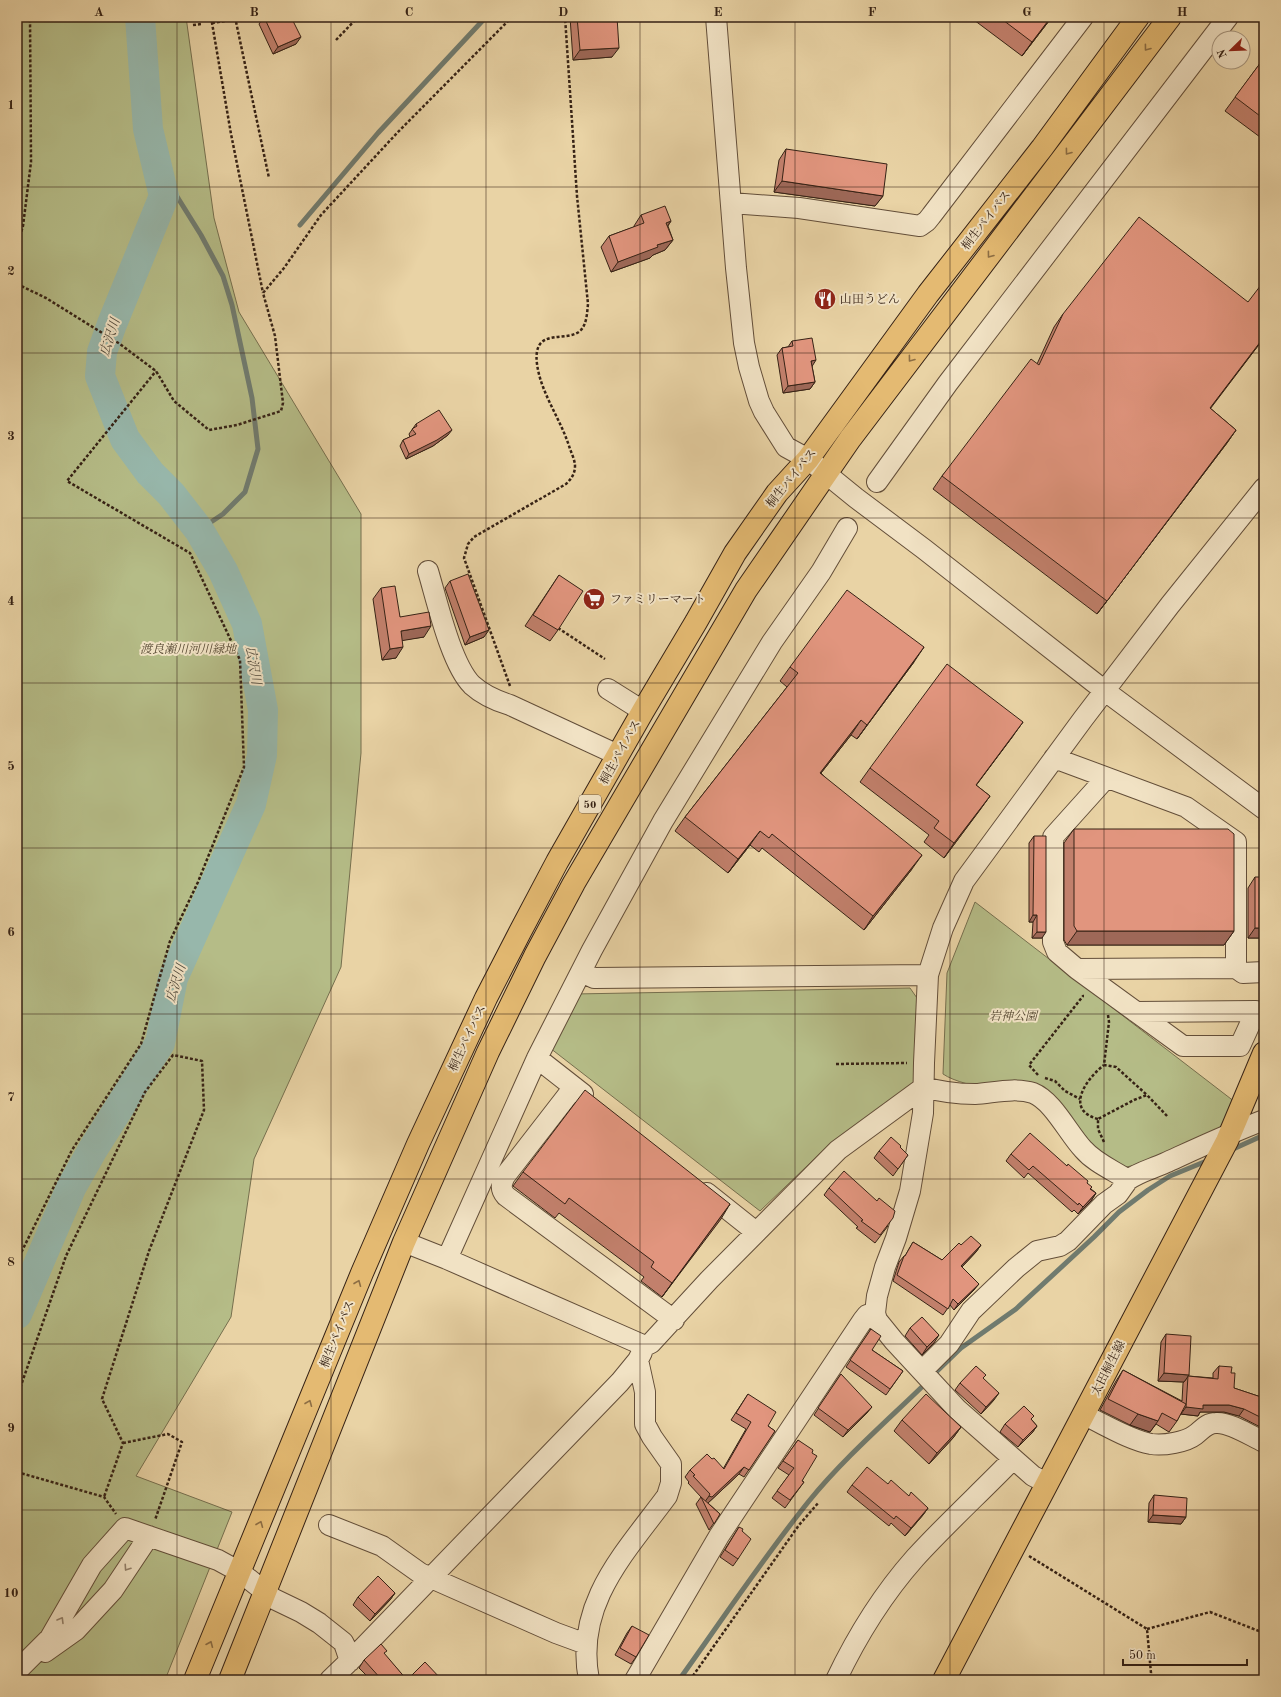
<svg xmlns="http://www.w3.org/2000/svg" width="1281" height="1697" font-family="'Old Standard TT','Noto Serif JP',serif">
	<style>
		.green { fill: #b5bc87; stroke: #766f4e }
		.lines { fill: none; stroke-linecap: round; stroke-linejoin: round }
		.stream { stroke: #707b6f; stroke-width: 5 }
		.river { stroke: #97b7ab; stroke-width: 30 }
		.minor-casing { stroke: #634e39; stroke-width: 22 }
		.major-casing { stroke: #362215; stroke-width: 24 }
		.highway-casing { stroke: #362215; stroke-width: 24 }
		.path { stroke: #362215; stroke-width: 2.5; stroke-dasharray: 3 2; stroke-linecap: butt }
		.minor { stroke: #f1e2c4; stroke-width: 20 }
		.major { stroke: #e4ba72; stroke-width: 22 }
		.highway { stroke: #e4ba72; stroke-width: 22 }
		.wall { fill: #c2806c; stroke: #362215 }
		.shaded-wall { fill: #9e6858; stroke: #362215 }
		.building { fill: #e1957e; stroke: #362215 }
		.oneway { stroke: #8d6e44 }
		.oneway2 { stroke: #94826c }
		.grid { fill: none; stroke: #362215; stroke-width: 1; stroke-opacity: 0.55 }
		.labels { text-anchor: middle; stroke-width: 4; stroke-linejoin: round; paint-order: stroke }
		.shield { fill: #f1e2c4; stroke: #6e5c4a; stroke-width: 1 }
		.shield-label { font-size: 11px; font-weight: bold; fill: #362215 }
		.street-label { font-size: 12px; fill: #362215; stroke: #f1e2c4 }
		.poi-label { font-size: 12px; fill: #362215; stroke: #f1e2c4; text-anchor: start }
		.park-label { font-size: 12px; font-style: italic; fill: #564832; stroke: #f1e2c4 }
		.water-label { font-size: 13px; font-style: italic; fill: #4e473a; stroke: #f1e2c4 }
		.neatline { fill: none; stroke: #362215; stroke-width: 1.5 }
		.grid-label { font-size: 13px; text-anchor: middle; font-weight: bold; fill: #362215 }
	</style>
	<rect width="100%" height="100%" fill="#e9d3a5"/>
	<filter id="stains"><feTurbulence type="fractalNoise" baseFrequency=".005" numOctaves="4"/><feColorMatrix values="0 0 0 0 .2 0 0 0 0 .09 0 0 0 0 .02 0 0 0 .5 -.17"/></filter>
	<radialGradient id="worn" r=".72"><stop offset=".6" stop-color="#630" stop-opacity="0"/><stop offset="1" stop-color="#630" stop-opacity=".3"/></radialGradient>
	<path class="green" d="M17,17H186L214,218L239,312L361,514V753L341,967L254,1159L231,1317L136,1476L232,1512L165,1680H17Z
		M975,902L1235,1102L1220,1128L1141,1164L1126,1167L1097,1151L1056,1098C1028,1094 965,1089 943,1074L947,973Z
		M910,988L917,998V1079L912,1088L830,1144L760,1211L550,1048L574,994Z"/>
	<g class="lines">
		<path class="stream" d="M158,166L201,235L223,276L232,305L252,398L258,449L245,492L223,514L199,530
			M300,225L378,133L486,17
			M1231,1150L1264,1135
			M932,1376L961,1348L1016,1309L1094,1237L1119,1212L1148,1190L1170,1176L1209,1160
			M679,1680C722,1620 763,1558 809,1501C845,1457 887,1421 927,1382"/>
		<path class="river" d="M17,1314L71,1188L93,1149L160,1043L173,978L251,804L262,755L263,710L247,624L223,571L199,530L171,494L150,473L125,439L100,376L102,352L112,324L164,196L148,129L140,17"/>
		<g class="minor-casing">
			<path id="minor" d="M716,17L736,268L744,343L749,367L759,401L764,412L786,447L808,459L856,498L924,549L1105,691L1264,809
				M731,203L799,208L920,226L927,221L931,216L1083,17
				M877,482L948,383L1228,17
				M428,571C437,601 451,664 472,685C483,695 497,701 510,705L618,755
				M608,689L643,711
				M1054,758L1186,807L1236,842V968L1077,969L1057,952L1053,942V837L1106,778
				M1236,968L1243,973L1264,972
				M1077,969L1183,1046H1240L1256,1011L1136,1012
				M581,972L594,978L928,975
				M537,1058L583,1094
				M574,1087L505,1176C501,1184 500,1189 506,1196L674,1320
				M924,1087C941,1092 957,1094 975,1094C993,1093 1015,1087 1033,1093C1053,1101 1068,1133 1083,1149C1095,1163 1113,1170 1128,1180C1139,1172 1152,1169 1165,1163C1198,1148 1230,1133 1264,1120
				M707,1193L756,1232
				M404,1242L447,1259L645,1346L651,1343L709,1280L838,1150L924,1087
				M447,1259L537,1058L592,950L663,821L772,642L821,572L847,528
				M922,1371L949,1344L971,1311L1016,1268L1037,1251L1060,1246L1068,1241L1104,1204L1118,1194L1128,1180
				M1084,1415C1104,1424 1129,1440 1151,1444C1164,1446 1186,1442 1195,1435C1202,1430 1206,1423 1216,1423C1230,1422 1251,1436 1264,1442
				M1047,1483L1033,1476L957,1409L894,1341L877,1320L875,1313L877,1296L885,1267L896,1238L910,1191L923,1113L924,1063L928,975L943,928L964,881L1083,719L1170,605L1264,488
				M329,1525L382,1546L420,1573L556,1633L586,1644
				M45,1652L76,1630L113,1590L149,1536
				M17,1671L50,1638L92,1565L125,1528L218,1560L240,1572L274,1599L301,1612L319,1623L343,1642L345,1646L350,1661
				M330,1680L360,1651L620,1382L638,1360
				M589,1680C574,1604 625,1553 667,1496L671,1483V1464L652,1437L645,1424V1392L638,1360L642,1352
				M635,1680L719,1536L863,1320L867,1315L875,1313
				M836,1680C856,1638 884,1593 915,1558C946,1524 981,1492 1013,1459"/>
		</g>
		<g class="major-casing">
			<path id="major" d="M944,1680L1227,1141L1264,1053"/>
		</g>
		<g class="highway-casing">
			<path id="highway" d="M195,1680L362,1273L418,1144L486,998L520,932L557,862L643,711L696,622L735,553L777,493L808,459L928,294L1042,148L1138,17
				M230,1680L404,1242L488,1052L535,956L574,883L746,590L850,439L1170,17"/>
		</g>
		<path class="path" d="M211,17L231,134L263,293
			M235,17L269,178
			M212,23L253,17
			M193,25L202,24
			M336,40L358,17
			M17,246L23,226L31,162L30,17
			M17,284L46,298L120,344L156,371L174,401L209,430L237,425L281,411L283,403L275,336L263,293L284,268L321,215L397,133L512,17
			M558,628L605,659
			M510,686L464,558L468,544L474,537L566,484C571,479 575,474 575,466C575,461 572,454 570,449C561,419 541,394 537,364C532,325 568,344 581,330C587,323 587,313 588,304L577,196L565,17
			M1108,1015L1109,1022L1104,1065L1116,1067L1147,1095
			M836,1064L907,1063
			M1038,1075L1029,1065L1083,996H1084
			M1045,1078L1055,1081L1065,1091L1080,1099
			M1098,1119C1064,1110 1086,1079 1104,1065
			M1104,1142L1098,1129V1119L1134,1100L1147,1095L1168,1117
			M17,1261L72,1150L141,1044L170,941L198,882L244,767L240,660L190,553L67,481L156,371
			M17,1397L66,1256L145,1092L173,1055L202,1061L204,1110L149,1251L102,1399L123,1443L104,1497
			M123,1443L168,1434L182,1442L155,1520
			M17,1472L104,1497L116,1514
			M1029,1556L1147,1629L1151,1673L1150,1680
			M1147,1629L1210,1612L1264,1633
			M690,1680L799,1525L819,1502"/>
		<use href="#minor" class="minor"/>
		<use href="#major" class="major"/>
		<use href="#highway" class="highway"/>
	</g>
	<path class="wall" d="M264,17H291L296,44L273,54L259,24Z
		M570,17H618L617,18L612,57L573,60Z
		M970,17H1052L1022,56Z
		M1264,58V140L1225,111Z
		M786,149L883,196L875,206L774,192L779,160Z
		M641,215L671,221L668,226L673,240L665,250L653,255L650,258L611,272L601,247L609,236L634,227V226Z
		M1063,314L1264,338L1210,408L1236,430L1227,443L1097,614L933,489L942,476L1037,364L1054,327Z
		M792,341L812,366L815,382L810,389L783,393L777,355L782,348L788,347Z
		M416,424L448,435L433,446L406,459L400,446L403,440L410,437L409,434Z
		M559,575L558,630L550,641L525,626Z
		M450,581L484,637L465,645L445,588Z
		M381,588L400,617L424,637L402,640L396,658L382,660L373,599Z
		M914,662L857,739L851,735L821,773L912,869L864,930L762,848L759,852L750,845L728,873L675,831L685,817L787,687L780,681L790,667Z
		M1013,736L976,785L990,796L944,858L924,842L929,835L860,782L870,768Z
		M1074,829L1234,931L1224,945H1067L1064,940V843Z
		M1034,836L1042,938H1032L1033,922H1029V843Z
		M1255,877L1264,938H1248V888Z
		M900,1148L908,1155L893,1176L874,1158L879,1151Z
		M1011,1154L1067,1166L1087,1183L1091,1189L1096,1193L1091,1201L1078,1214L1074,1210L1072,1212L1028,1173L1024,1178L1006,1161Z
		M523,1172L730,1204L662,1297L641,1281L644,1277L559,1213L555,1218L513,1186Z
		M829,1188L888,1226L875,1243L856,1228L858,1227L824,1195Z
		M913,1242L942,1260L961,1245H981L976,1252L962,1267L974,1290L954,1310L950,1305L943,1315L893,1281L899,1262L904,1256H905Z
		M910,1328L934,1343L922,1355L905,1336Z
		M871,1329L872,1350L903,1371L886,1395L846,1367Z
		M1166,1334L1189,1375L1184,1382L1158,1381L1161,1342Z
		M1219,1366L1231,1373L1234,1388L1264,1398V1429L1239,1416L1224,1412H1200L1198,1416L1181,1414V1413L1177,1421L1169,1432L1156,1424L1150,1432L1130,1425L1100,1410L1116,1381L1123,1370L1182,1401L1183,1383L1188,1376L1213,1378V1373Z
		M841,1374L867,1413L843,1437L814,1415Z
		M983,1378L994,1400L981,1414L955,1390L960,1383Z
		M748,1394L768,1426L775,1431L744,1477L739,1474L708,1503L720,1514L709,1530L696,1504L701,1497L688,1483L689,1482L685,1477L690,1470L723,1469L746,1429L731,1420Z
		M1031,1419L1037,1426L1032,1433L1018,1447L1000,1432L1005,1424Z
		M902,1420L961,1427L953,1438L929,1464L894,1431Z
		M798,1440L812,1453L802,1481L804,1482L785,1508L772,1498L789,1475L778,1468Z
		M888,1484L909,1496L928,1508L923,1515L905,1536L891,1523L889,1526L847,1492L852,1485Z
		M1154,1495L1186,1517L1181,1524L1148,1522L1149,1503Z
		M739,1527L742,1531L738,1559L733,1566L720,1557Z
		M395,1593L390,1600L370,1621L353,1605L358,1597Z
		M632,1626L636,1657L631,1664L615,1655L627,1633Z
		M384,1654L407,1680H442H371L359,1668L364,1660Z"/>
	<path class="shaded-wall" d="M1051,17H1052L1022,56L1032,42Z
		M301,37L296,44L273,54L278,47Z
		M619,48L612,57L573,60L580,50Z
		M782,181L883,196L875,206L774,192Z
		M671,221L663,232L666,223Z
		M673,240L665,250L653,255L650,258L611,272L618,262L657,245Z
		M1264,337V338L1201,421L1210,408Z
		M816,360L811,368V361Z
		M815,382L810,389L783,393L788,386Z
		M452,430L448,435L433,446L406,459L409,454Z
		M1236,430L1227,443L1097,614L1107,601Z
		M431,626L424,637L394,642L401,631Z
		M489,630L484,637L465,645L470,637Z
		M403,647L396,658L382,660L390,649Z
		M924,647L914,662L857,739L867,725Z
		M861,720L851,735L810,787L820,773Z
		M1023,722L1013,736L966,799L976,785Z
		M990,796L980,810L944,858L954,843Z
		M760,831L750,845L728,873L738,859Z
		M922,855L912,869L864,930L873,916Z
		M1033,915H1037L1033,922H1029Z
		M1255,928H1264V938H1248Z
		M1077,931H1234L1224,945H1067Z
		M1037,932H1046L1042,938H1032Z
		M1096,1193L1091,1201L1078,1214L1083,1207Z
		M730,1204L721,1219L662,1297L672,1283Z
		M981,1245L976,1252L957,1272L961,1266Z
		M979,1284L974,1290L954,1310L958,1304Z
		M939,1335L934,1343L922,1355L927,1347Z
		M1164,1373L1189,1375L1184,1382L1158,1381Z
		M999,1393L994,1400L981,1414L986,1407Z
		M1203,1405H1229L1244,1409L1239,1416L1224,1412H1200L1198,1416L1181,1414L1186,1407Z
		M872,1407L867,1413L843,1437L848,1430Z
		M1138,1414L1158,1421L1150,1432L1130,1425Z
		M1037,1426L1032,1433L1018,1447L1023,1440Z
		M961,1427L953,1438L929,1464L937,1453Z
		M744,1467L739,1474L707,1504L704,1503L709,1496Z
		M928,1508L923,1515L905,1536L911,1528Z
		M1153,1515L1186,1517L1181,1524L1148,1522Z
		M395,1593L390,1600L370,1621L375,1614Z"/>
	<path class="building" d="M264,17H291L301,37L278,47Z
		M577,17H617L619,48L580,50Z
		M999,17H1051L1032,42Z
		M1264,58V119L1235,97Z
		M786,149L887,164L883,196L782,181Z
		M665,206L671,221L666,223L673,240L657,245L658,247L618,262L609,236L644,223L641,215Z
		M1139,217L1248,302L1264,281V337L1210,408L1236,430L1107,601L942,476L1031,359L1039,365L1063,314Z
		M812,338L816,360L811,361L815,382L788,386L782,348L793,346L792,341Z
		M439,410L452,430L437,440L409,454L403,440L416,434L412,429L417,426L416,424Z
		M468,574L489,630L470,637L450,581Z
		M559,575L583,591L558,630L533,615Z
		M395,586L400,617L429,612L431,626L401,631L403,647L390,649L381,588Z
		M847,590L924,647L867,725L861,720L820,773L922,855L873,916L772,834L769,838L760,831L738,859L685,817L798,673L790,667Z
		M947,664L1023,722L976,785L990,796L954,843L934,828L939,821L870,768Z
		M1074,829H1228L1234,834V931H1077L1074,926Z
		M1034,836H1046V932H1037V915H1033Z
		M1255,877H1264V928H1255Z
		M585,1090L730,1204L672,1283L651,1267L654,1262L569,1198L565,1204L523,1172Z
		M1030,1133L1067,1166L1068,1164L1088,1181L1087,1183L1092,1187L1090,1189L1096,1193L1083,1207L1079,1203L1078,1205L1033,1166L1029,1170L1011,1154Z
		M891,1137L901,1146L900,1147L908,1155L898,1169L879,1151Z
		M844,1171L877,1201L879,1198L895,1211L893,1218L880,1235L861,1221L863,1220L829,1188Z
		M971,1236L981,1245L961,1266L979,1284L958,1304L953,1299L948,1309L897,1275L904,1256H905L913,1242L942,1260L959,1243L961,1245Z
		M922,1317L939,1335L927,1347L910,1328Z
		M871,1329L881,1336L872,1350L903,1371L890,1389L850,1360Z
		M1166,1334L1191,1336L1189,1375L1164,1373Z
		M976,1366L986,1375L983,1378L999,1393L986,1407L960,1383Z
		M1219,1366L1232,1367L1231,1373H1235L1234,1388L1264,1398V1419L1244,1409L1229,1405H1203V1409L1186,1407L1188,1376L1218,1379Z
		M1123,1370L1186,1404L1177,1421L1162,1413L1158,1421L1138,1414L1108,1399Z
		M841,1374L872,1407L848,1430L818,1408Z
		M748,1394L776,1412L768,1426L775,1431L749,1470L744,1467L712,1497L709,1496L710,1494L693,1476L695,1475L690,1470L707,1454L712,1459L714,1458L724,1469L751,1422L736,1413Z
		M926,1394L961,1427L937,1453L902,1420Z
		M1024,1406L1034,1416L1031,1419L1037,1426L1023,1440L1005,1424Z
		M798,1440L813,1450L812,1453L817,1456L802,1481L804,1482L790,1500L777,1491L794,1468L783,1461Z
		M867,1467L888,1484L891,1480L909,1496L911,1492L928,1508L911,1528L896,1516L894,1519L852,1485Z
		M1154,1495L1187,1498L1186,1517L1153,1515Z
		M701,1497L720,1514L714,1524Z
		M739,1527L743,1529L742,1531L751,1539L738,1559L725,1550Z
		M378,1576L395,1593L375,1614L358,1597Z
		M632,1626L649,1635L636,1657L620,1648Z
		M381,1644L387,1651L384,1653L407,1680L425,1662L442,1680H382L364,1660Z
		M348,1676L353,1680H344Z"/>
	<defs><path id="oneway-chevron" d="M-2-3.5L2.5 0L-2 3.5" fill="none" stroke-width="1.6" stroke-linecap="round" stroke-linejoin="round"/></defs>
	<g class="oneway">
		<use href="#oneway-chevron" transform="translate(1147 48) rotate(127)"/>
		<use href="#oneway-chevron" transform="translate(1068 152) rotate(127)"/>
		<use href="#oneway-chevron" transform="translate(990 255) rotate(127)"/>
		<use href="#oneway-chevron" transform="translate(911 359) rotate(127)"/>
		<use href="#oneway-chevron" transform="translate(358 1283) rotate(-68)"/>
		<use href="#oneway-chevron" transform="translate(309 1403) rotate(-68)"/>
		<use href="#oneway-chevron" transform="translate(260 1524) rotate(-68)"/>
		<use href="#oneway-chevron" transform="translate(210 1644) rotate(-67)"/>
	</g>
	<g class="oneway2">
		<use href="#oneway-chevron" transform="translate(127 1568) rotate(124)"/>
		<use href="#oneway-chevron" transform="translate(61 1620) rotate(-59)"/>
	</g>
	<path class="grid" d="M177,17V1680M331,17V1680M486,17V1680M640,17V1680M795,17V1680M950,17V1680M1104,17V1680M17,187H1264M17,353H1264M17,518H1264M17,683H1264M17,848H1264M17,1014H1264M17,1179H1264M17,1344H1264M17,1510H1264"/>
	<defs>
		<g id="restaurant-disc" transform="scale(1.15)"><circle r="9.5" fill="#8f2418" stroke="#f1e2c4"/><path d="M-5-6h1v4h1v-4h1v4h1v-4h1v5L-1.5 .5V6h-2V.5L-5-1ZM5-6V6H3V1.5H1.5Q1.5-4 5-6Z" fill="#fff"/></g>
		<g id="supermarket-disc" transform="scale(1.15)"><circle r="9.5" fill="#8f2418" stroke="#f1e2c4"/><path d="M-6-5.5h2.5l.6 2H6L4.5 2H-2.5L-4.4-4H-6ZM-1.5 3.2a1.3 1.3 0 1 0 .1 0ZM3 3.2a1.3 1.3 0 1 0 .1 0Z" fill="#fff"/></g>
	</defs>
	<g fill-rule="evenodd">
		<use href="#restaurant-disc" x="825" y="299"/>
		<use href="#supermarket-disc" x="594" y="599"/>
	</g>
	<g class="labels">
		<rect class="shield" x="579" y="795" width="22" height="18" rx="3"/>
		<g class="shield-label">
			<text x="590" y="808">50</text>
		</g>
		<g class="street-label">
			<text transform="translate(986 220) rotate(-52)" y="4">桐生バイパス</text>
			<text transform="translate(791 478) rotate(-51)" y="4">桐生バイパス</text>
			<text transform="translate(620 752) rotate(-61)" y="4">桐生バイパス</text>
			<text transform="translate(467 1038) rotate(-65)" y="4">桐生バイパス</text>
			<text transform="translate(337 1334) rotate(-68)" y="4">桐生バイパス</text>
			<text transform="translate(1108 1368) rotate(-63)" y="4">太田桐生線</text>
		</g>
		<g class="poi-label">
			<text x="840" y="303">山田うどん</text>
			<text x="610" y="603">ファミリーマート</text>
		</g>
		<g class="park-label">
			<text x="188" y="653">渡良瀬川河川緑地</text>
			<text x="1013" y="1020">岩神公園</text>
		</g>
		<g class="water-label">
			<text transform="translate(109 337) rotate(-73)" y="5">広沢川</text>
			<text transform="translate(254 665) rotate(80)" y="5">広沢川</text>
			<text transform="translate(175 983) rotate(-73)" y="5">広沢川</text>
		</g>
	</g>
	<rect width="1281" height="1697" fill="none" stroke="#e9d3a5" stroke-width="44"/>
	<g transform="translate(1231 50) rotate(247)"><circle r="19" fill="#f1e2c4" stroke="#a6957e"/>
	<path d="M0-3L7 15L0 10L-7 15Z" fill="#8f2418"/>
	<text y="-6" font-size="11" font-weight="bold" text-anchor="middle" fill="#362215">N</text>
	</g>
	<path d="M1123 1659v6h124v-6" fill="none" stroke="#362215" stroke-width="2"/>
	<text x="1129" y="1659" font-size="12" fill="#362215" stroke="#f1e2c4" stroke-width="3" paint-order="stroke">50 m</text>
	<rect x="22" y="22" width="1237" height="1653" class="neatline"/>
	<g class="grid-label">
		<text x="99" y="16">A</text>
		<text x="254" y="16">B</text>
		<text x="409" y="16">C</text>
		<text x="563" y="16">D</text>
		<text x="718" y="16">E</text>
		<text x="872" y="16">F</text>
		<text x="1027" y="16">G</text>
		<text x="1182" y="16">H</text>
		<text x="11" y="109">1</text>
		<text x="11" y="275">2</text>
		<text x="11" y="440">3</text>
		<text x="11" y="605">4</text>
		<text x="11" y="770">5</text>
		<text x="11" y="936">6</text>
		<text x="11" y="1101">7</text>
		<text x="11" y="1266">8</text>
		<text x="11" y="1432">9</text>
		<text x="11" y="1597">10</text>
	</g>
	<rect width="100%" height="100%" filter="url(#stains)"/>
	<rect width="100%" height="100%" fill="url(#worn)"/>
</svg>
